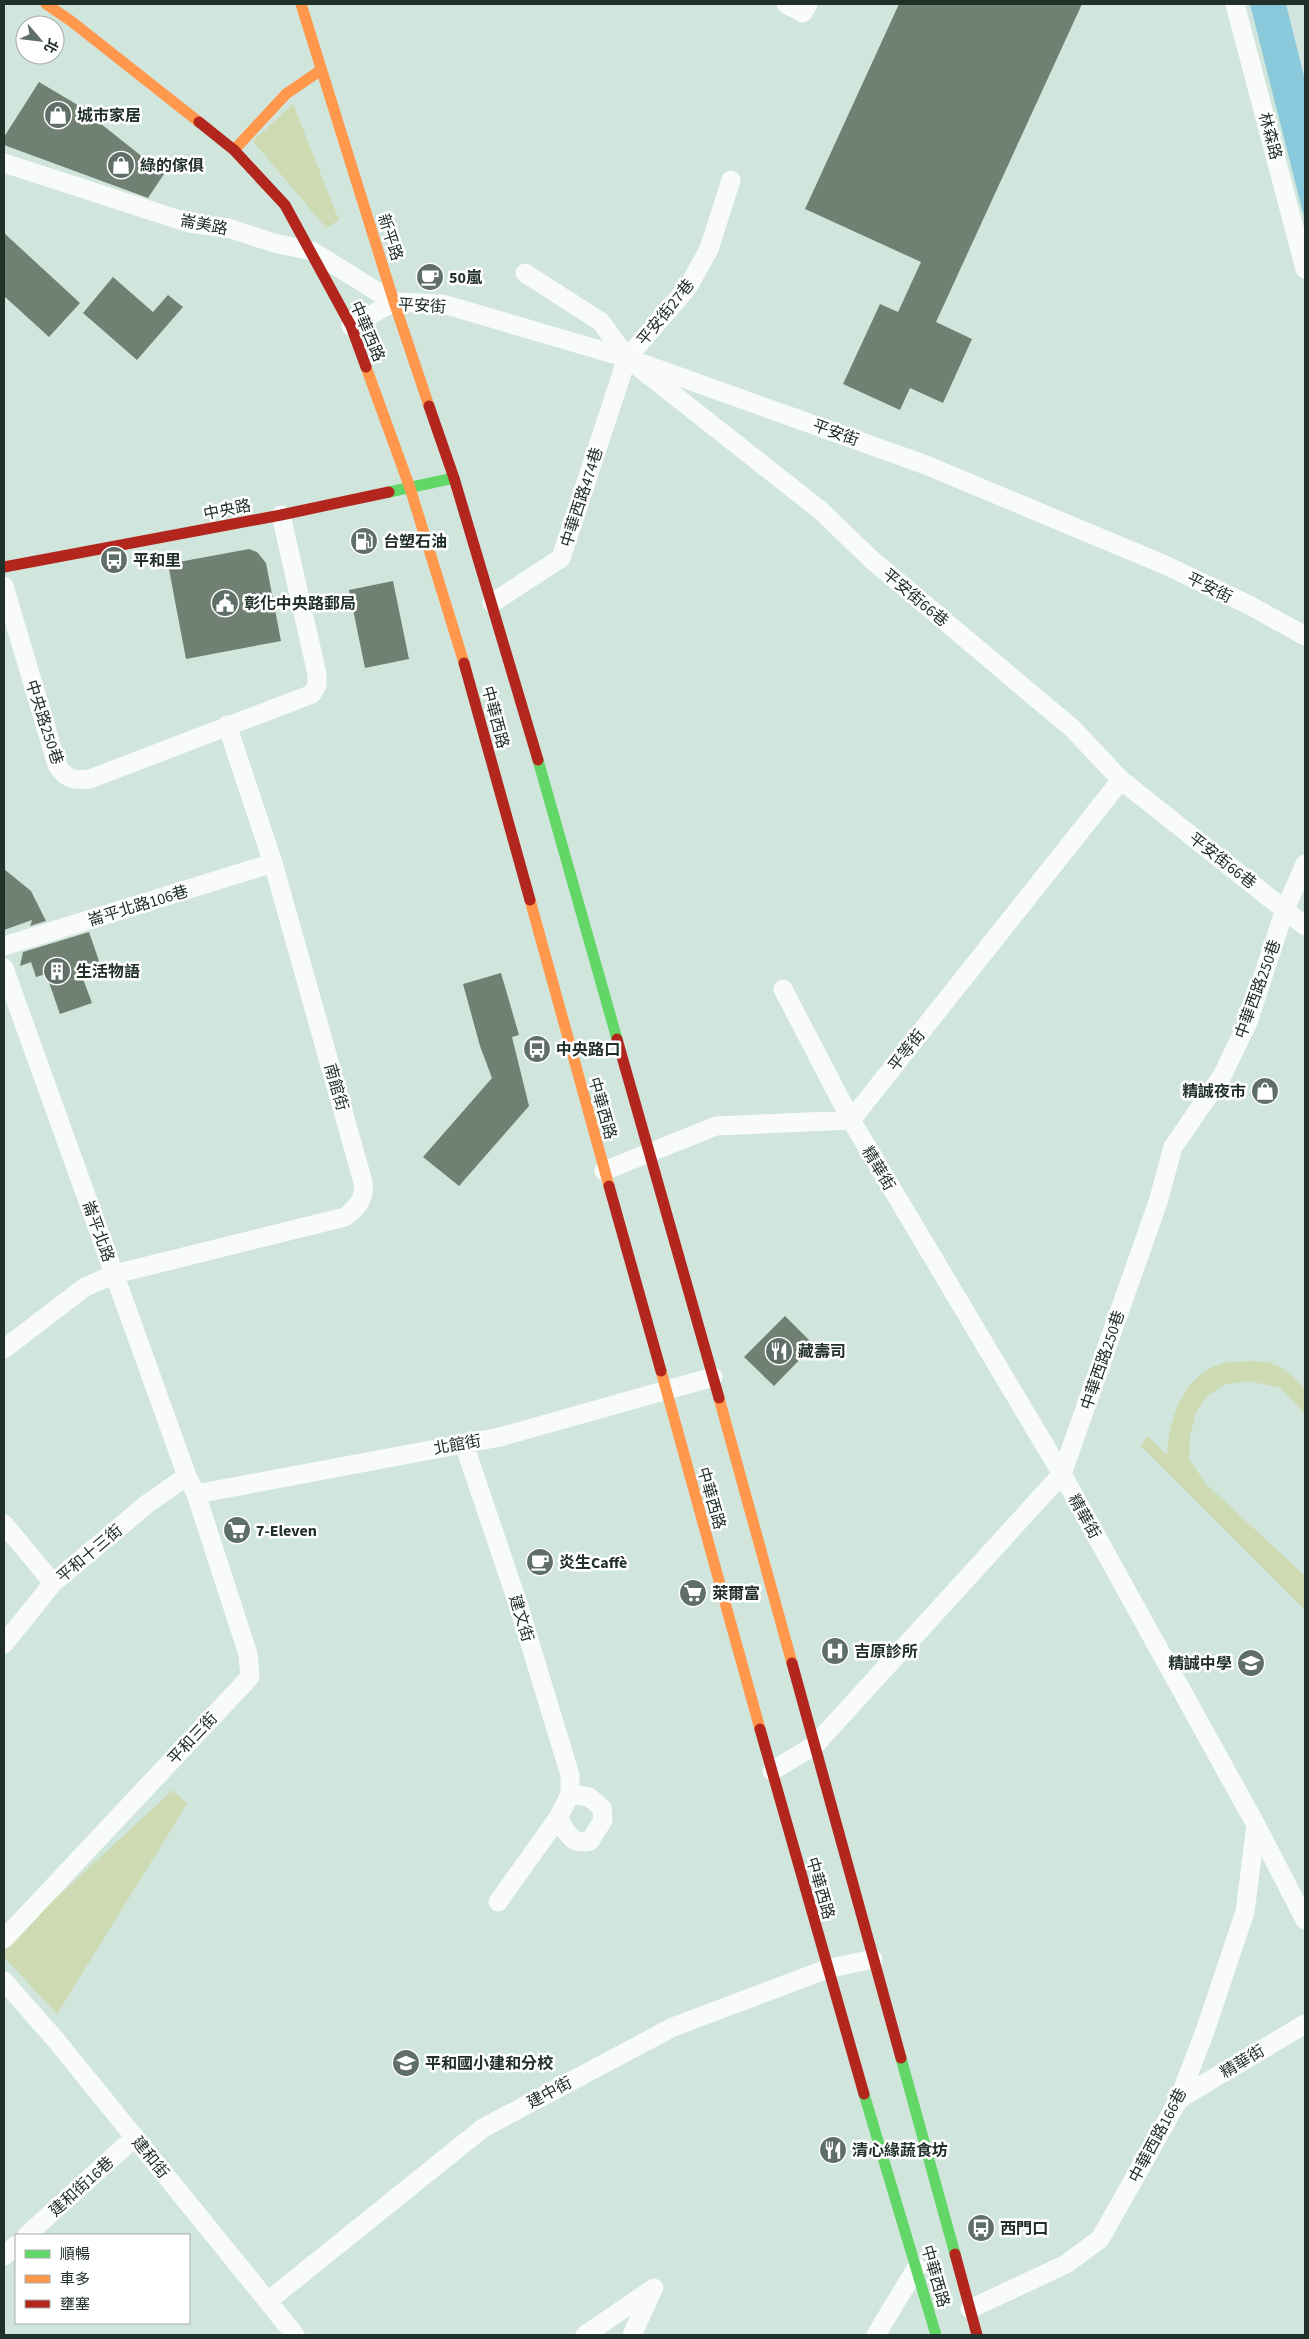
<svg xmlns="http://www.w3.org/2000/svg" width="1309" height="2339" font-family="'Source Sans 3','Noto Sans TC',sans-serif">
	<style>
		.green { fill: #cedab2 }
		.water { fill: #8ac9db }
		.building { fill: #708073 }
		.lines { fill: none; stroke-linecap: round; stroke-linejoin: round }
		.street { stroke: #f8fbfa; stroke-width: 19 }
		.fast { stroke: #63d668; stroke-width: 11 }
		.slow { stroke: #ff974d; stroke-width: 11 }
		.jam { stroke: #b3261e; stroke-width: 11 }
		.labels { text-anchor: middle; stroke-width: 5; stroke-linejoin: round; paint-order: stroke }
		.poi-label { font-size: 16px; font-weight: bold; fill: #22302a; stroke: #fff; text-anchor: start }
		.street-label { font-size: 16px; fill: #22302a; stroke: #fff }
	</style>
	<rect width="100%" height="100%" fill="#d0e5dc"/>
	<path class="green" d="M293,104L339,220L326,228L253,141Z
		M1250,1361C1281,1362 1284,1368 1305,1389V1414L1281,1388L1248,1381L1225,1384L1206,1397L1196,1413L1190,1436L1189,1459L1206,1484L1305,1576V1610L1141,1446L1147,1436L1167,1455C1169,1419 1184,1371 1226,1363C1234,1361 1242,1362 1250,1361Z
		M173,1790L187,1804L57,2014L4,1957V1946Z"/>
	<path class="water" d="M1250,4H1286L1305,80V221Z"/>
	<path class="building" d="M899,4H1082L936,322L972,339L943,403L910,388L900,410L843,384L880,304L898,312L921,262L805,209Z
		M39,82L76,104L164,174L148,198L4,145V137Z
		M4,233L80,303L49,337L4,296Z
		M113,277L153,312L168,295L183,307L137,360L83,313Z
		M249,549L257,552L266,563L281,641L186,659L168,564Z
		M393,581L409,659L365,668L349,590Z
		M4,869L31,891L46,921L30,926L32,920L4,930Z
		M89,932L99,961L79,968L92,1003L60,1014L46,974L36,977L31,962L20,966L23,952Z
		M501,973L519,1035L512,1037L529,1106L459,1186L423,1157L492,1078L480,1046L463,984Z
		M785,1316L814,1345L774,1386L744,1357Z"/>
	<g class="lines">
		<path class="street" d="M786,4L803,13L808,4
			M1235,4L1305,269
			M4,163L189,223L228,228L274,243L312,251L394,302
			M525,273L601,322L627,358L820,510L871,559L1073,729L1121,780L1305,926
			M351,326L394,302L443,304L627,358L926,465L1165,565L1249,605L1305,636
			M4,586L57,765C66,779 74,781 90,779L312,694L317,685V674L281,515
			M492,603L561,558L627,358L688,287L709,249L731,180
			M4,946L273,863
			M4,968L187,1476L196,1494L248,1654L250,1677L4,1939
			M783,989L851,1120L1062,1474L1256,1825L1305,1920
			M604,1171L716,1126L851,1120L1121,780
			M4,1349L85,1287L115,1274L345,1217C358,1207 365,1199 363,1182L273,863L227,725
			M464,1444L519,1607L570,1775V1794
			M196,1494L500,1437L713,1377
			M4,1524L53,1583
			M4,1644L53,1583L147,1504L187,1476
			M772,1771L815,1745L1062,1474L1158,1202L1173,1147L1222,1076L1248,1022L1285,909L1305,864
			M498,1902L558,1818L570,1794L589,1797L602,1808L603,1820L590,1841C571,1846 567,1832 558,1818
			M4,1981L55,2039L295,2335
			M1179,2099L1305,2024
			M27,2235L135,2137
			M4,2256L16,2245
			M268,2301L483,2128L673,2027L827,1969L873,1959
			M970,2309L1066,2264L1100,2239L1179,2099L1205,2031L1245,1912L1256,1825
			M585,2335L654,2288
			M632,2335L653,2289
			M876,2335L917,2267"/>
		<path class="fast" d="M389,492L454,478
			M538,760L617,1039
			M901,2058L955,2254
			M864,2094L936,2335"/>
		<path class="slow" d="M46,4L71,21L199,122
			M301,4L394,302L429,406
			M234,150L286,94L321,70
			M366,367L410,488L464,663
			M530,900L609,1186
			M661,1371L760,1729
			M719,1398L792,1663"/>
		<path class="jam" d="M199,122L234,150L285,205L351,326L366,367
			M429,406L454,478L538,760
			M4,567L281,515L389,492
			M464,663L530,900
			M617,1039L719,1398
			M609,1186L661,1371
			M792,1663L901,2058
			M760,1729L864,2094
			M955,2254L977,2335"/>
	</g>
	<defs>
		<g id="shop-disc" transform="scale(1.4375)"><circle r="9.5" fill="#5f6f68" stroke="#fff"/><path d="M-5-2.5h2.3a2.7 3.5 0 0 1 5.4 0H5L5.5 6h-11ZM-1.5-2.5h3a1.5 2.3 0 0 0-3 0Z" fill="#fff"/></g>
		<g id="cafe-disc" transform="scale(1.4375)"><circle r="9.5" fill="#5f6f68" stroke="#fff"/><path d="M-5.5-4.5H6V0H3Q3 3.5 0 3.5H-2.5Q-5.5 3.5-5.5 0ZM3-3.2v2h1.7v-2ZM-6 4.5H4V6H-6Z" fill="#fff"/></g>
		<g id="fuel-disc" transform="scale(1.4375)"><circle r="9.5" fill="#5f6f68" stroke="#fff"/><path d="M-5.5-6h7V0h2V4h1.3V-2.5L3-4.5l.8-.8L6-3V5H2.5V1h-1V6h-7ZM-4.2-4.7v3.2H.2V-4.7Z" fill="#fff"/></g>
		<g id="bus-disc" transform="scale(1.4375)"><circle r="9.5" fill="#5f6f68" stroke="#fff"/><path d="M-5-6H5V4H4V6H2V4H-2V6H-4V4H-5ZM-3.5-4V0h7V-4ZM-3.5 1.2v1.5H-2V1.2ZM2 1.2v1.5H3.5V1.2Z" fill="#fff"/></g>
		<g id="civic-disc" transform="scale(1.4375)"><circle r="9.5" fill="#5f6f68" stroke="#fff"/><path d="M-.6-6.5H3V-4.5H.6V-3L4-1V1h2V6H-6V1h2V-1L-.6-3ZM-1.2 2.5V6h2.4V2.5Z" fill="#fff"/></g>
		<g id="building-disc" transform="scale(1.4375)"><circle r="9.5" fill="#5f6f68" stroke="#fff"/><path d="M-4-6H4V6H1V3H-1V6H-4ZM-2.5-4.3h1.7v1.8h-1.7ZM.8-4.3h1.7v1.8H.8ZM-2.5-1h1.7V.8h-1.7ZM.8-1h1.7V.8H.8Z" fill="#fff"/></g>
		<g id="restaurant-disc" transform="scale(1.4375)"><circle r="9.5" fill="#5f6f68" stroke="#fff"/><path d="M-5-6h1v4h1v-4h1v4h1v-4h1v5L-1.5 .5V6h-2V.5L-5-1ZM5-6V6H3V1.5H1.5Q1.5-4 5-6Z" fill="#fff"/></g>
		<g id="supermarket-disc" transform="scale(1.4375)"><circle r="9.5" fill="#5f6f68" stroke="#fff"/><path d="M-6-5.5h2.5l.6 2H6L4.5 2H-2.5L-4.4-4H-6ZM-1.5 3.2a1.3 1.3 0 1 0 .1 0ZM3 3.2a1.3 1.3 0 1 0 .1 0Z" fill="#fff"/></g>
		<g id="hospital-disc" transform="scale(1.4375)"><circle r="9.5" fill="#5f6f68" stroke="#fff"/><path d="M-5-5h3v3.5h4V-5h3V5h-3V1.5h-4V5h-3Z" fill="#fff"/></g>
		<g id="school-disc" transform="scale(1.4375)"><circle r="9.5" fill="#5f6f68" stroke="#fff"/><path d="M0-5L7-2L0 1L-7-2ZM-4 1L0 2.5L4 1V4Q0 6-4 4Z" fill="#fff"/></g>
	</defs>
	<g fill-rule="evenodd">
		<use href="#shop-disc" x="58" y="115"/>
		<use href="#shop-disc" x="121" y="165"/>
		<use href="#cafe-disc" x="430" y="277"/>
		<use href="#fuel-disc" x="364" y="541"/>
		<use href="#bus-disc" x="114" y="560"/>
		<use href="#civic-disc" x="225" y="603"/>
		<use href="#building-disc" x="57" y="971"/>
		<use href="#bus-disc" x="537" y="1049"/>
		<use href="#shop-disc" x="1265" y="1091"/>
		<use href="#restaurant-disc" x="779" y="1351"/>
		<use href="#supermarket-disc" x="237" y="1530"/>
		<use href="#cafe-disc" x="540" y="1562"/>
		<use href="#supermarket-disc" x="693" y="1593"/>
		<use href="#hospital-disc" x="835" y="1651"/>
		<use href="#school-disc" x="1251" y="1663"/>
		<use href="#school-disc" x="406" y="2063"/>
		<use href="#restaurant-disc" x="833" y="2150"/>
		<use href="#bus-disc" x="981" y="2228"/>
	</g>
	<g class="labels">
		<g class="poi-label">
			<text x="77" y="121">城市家居</text>
			<text x="140" y="171">綠的傢俱</text>
			<text x="449" y="283">50嵐</text>
			<text x="383" y="547">台塑石油</text>
			<text x="133" y="566">平和里</text>
			<text x="244" y="609">彰化中央路郵局</text>
			<text x="76" y="977">生活物語</text>
			<text x="556" y="1055">中央路口</text>
			<text x="1246" y="1097" text-anchor="end">精誠夜市</text>
			<text x="798" y="1357">藏壽司</text>
			<text x="256" y="1536">7-Eleven</text>
			<text x="559" y="1568">炎生Caffè</text>
			<text x="712" y="1599">萊爾富</text>
			<text x="854" y="1657">吉原診所</text>
			<text x="1232" y="1669" text-anchor="end">精誠中學</text>
			<text x="425" y="2069">平和國小建和分校</text>
			<text x="852" y="2156">清心緣蔬食坊</text>
			<text x="1000" y="2234">西門口</text>
		</g>
		<g class="street-label">
			<text transform="translate(1271 136) rotate(75)" y="6">林森路</text>
			<text transform="translate(204 224) rotate(11)" y="6">崙美路</text>
			<text transform="translate(391 237) rotate(72)" y="6">新平路</text>
			<text transform="translate(422 305) rotate(3)" y="6">平安街</text>
			<text transform="translate(665 312) rotate(-51)" y="6">平安街27巷</text>
			<text transform="translate(368 331) rotate(67)" y="6">中華西路</text>
			<text transform="translate(836 432) rotate(20)" y="6">平安街</text>
			<text transform="translate(581 497) rotate(-72)" y="6">中華西路474巷</text>
			<text transform="translate(227 509) rotate(-11)" y="6">中央路</text>
			<text transform="translate(1210 587) rotate(26)" y="6">平安街</text>
			<text transform="translate(916 597) rotate(40)" y="6">平安街66巷</text>
			<text transform="translate(496 717) rotate(75)" y="6">中華西路</text>
			<text transform="translate(45 722) rotate(72)" y="6">中央路250巷</text>
			<text transform="translate(1223 860) rotate(38)" y="6">平安街66巷</text>
			<text transform="translate(138 905) rotate(-17)" y="6">崙平北路106巷</text>
			<text transform="translate(1257 989) rotate(-70)" y="6">中華西路250巷</text>
			<text transform="translate(906 1050) rotate(-52)" y="6">平等街</text>
			<text transform="translate(337 1087) rotate(74)" y="6">南館街</text>
			<text transform="translate(603 1108) rotate(74)" y="6">中華西路</text>
			<text transform="translate(879 1168) rotate(59)" y="6">精華街</text>
			<text transform="translate(99 1231) rotate(70)" y="6">崙平北路</text>
			<text transform="translate(1102 1360) rotate(-71)" y="6">中華西路250巷</text>
			<text transform="translate(457 1444) rotate(-10)" y="6">北館街</text>
			<text transform="translate(712 1498) rotate(74)" y="6">中華西路</text>
			<text transform="translate(1085 1516) rotate(61)" y="6">精華街</text>
			<text transform="translate(89 1553) rotate(-40)" y="6">平和十三街</text>
			<text transform="translate(522 1618) rotate(73)" y="6">建文街</text>
			<text transform="translate(192 1738) rotate(-47)" y="6">平和三街</text>
			<text transform="translate(821 1888) rotate(74)" y="6">中華西路</text>
			<text transform="translate(1242 2061) rotate(-31)" y="6">精華街</text>
			<text transform="translate(549 2092) rotate(-28)" y="6">建中街</text>
			<text transform="translate(1157 2135) rotate(-62)" y="6">中華西路166巷</text>
			<text transform="translate(151 2157) rotate(51)" y="6">建和街</text>
			<text transform="translate(81 2186) rotate(-42)" y="6">建和街16巷</text>
			<text transform="translate(936 2276) rotate(74)" y="6">中華西路</text>
		</g>
	</g>
	<rect width="1309" height="2339" fill="none" stroke="#22302a" stroke-width="10"/>
	<rect x="15" y="2234" width="175" height="90" fill="#ffffff" stroke="#a7acaa"/>
	<rect x="25" y="2250" width="25" height="8" fill="#63d668" stroke="#a7acaa"/>
	<text x="60" y="2259" font-size="15" fill="#22302a">順暢</text>
	<rect x="25" y="2275" width="25" height="8" fill="#ff974d" stroke="#a7acaa"/>
	<text x="60" y="2284" font-size="15" fill="#22302a">車多</text>
	<rect x="25" y="2300" width="25" height="8" fill="#b3261e" stroke="#a7acaa"/>
	<text x="60" y="2309" font-size="15" fill="#22302a">壅塞</text>
	<g transform="translate(40 40) rotate(118)"><circle r="24" fill="#ffffff" stroke="#a7acaa"/>
	<path d="M0-4L9 19L0 12L-9 19Z" fill="#5f6f68"/>
	<text y="-8" font-size="14" font-weight="bold" text-anchor="middle" fill="#22302a">北</text>
	</g>
</svg>
